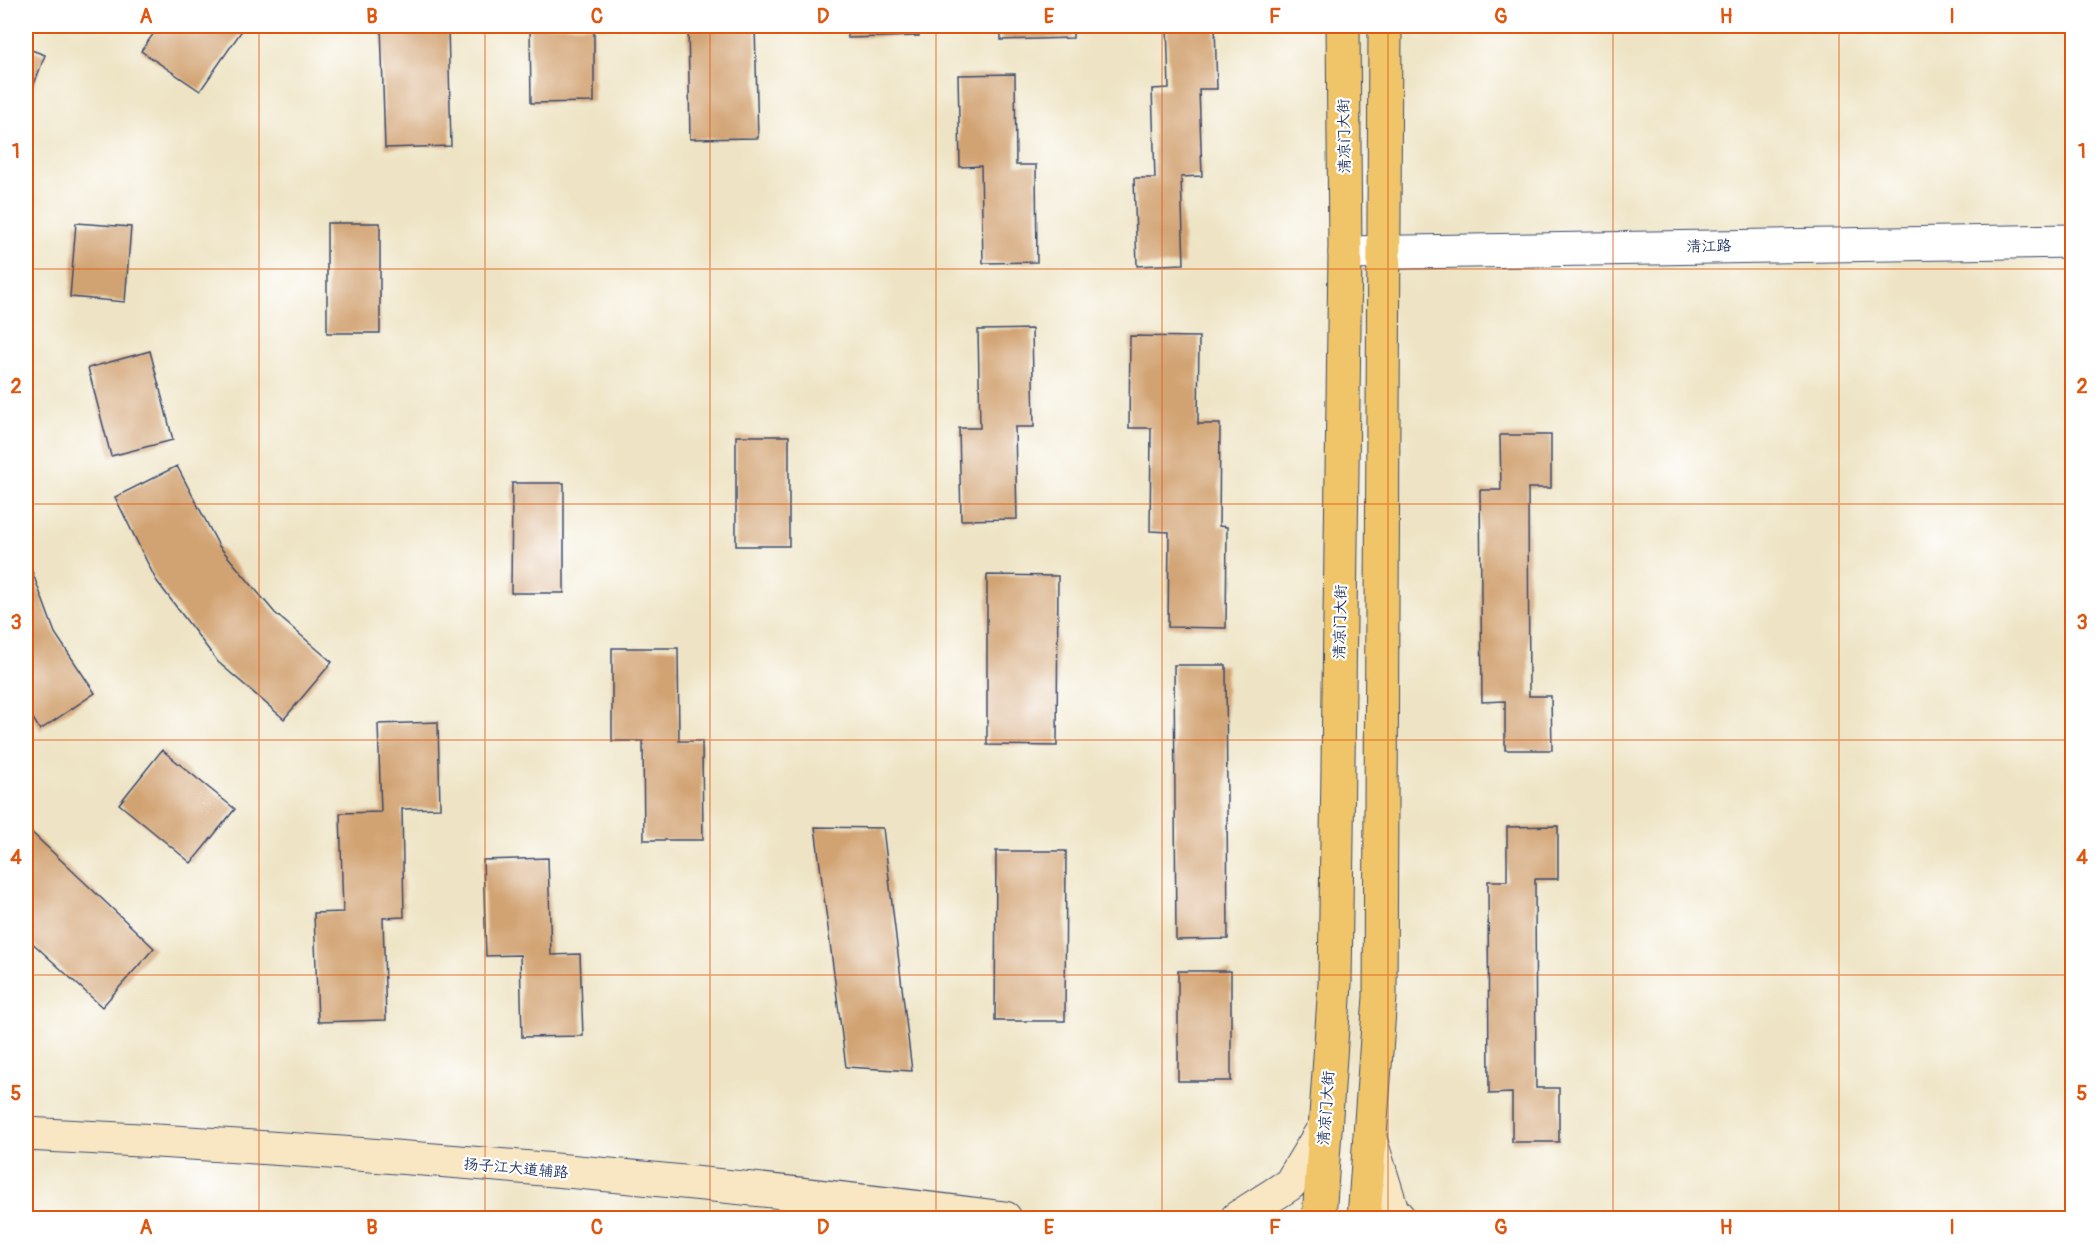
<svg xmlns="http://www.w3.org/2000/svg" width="2098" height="1244" font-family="Pangolin,'LXGW WenKai TC',sans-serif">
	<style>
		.building { fill: #d2a372 }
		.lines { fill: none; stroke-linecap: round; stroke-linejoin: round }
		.tertiary-casing { stroke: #3b4a6d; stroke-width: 35 }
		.secondary-casing { stroke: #3b4a6d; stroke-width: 35 }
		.primary-casing { stroke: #3b4a6d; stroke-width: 35 }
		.tertiary { stroke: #fff; stroke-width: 33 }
		.secondary { stroke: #f9e7c3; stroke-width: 33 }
		.primary { stroke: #f0c469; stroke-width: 33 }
		.grid { fill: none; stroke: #de5710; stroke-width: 1.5; stroke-opacity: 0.55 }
		.labels { text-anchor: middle; stroke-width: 4.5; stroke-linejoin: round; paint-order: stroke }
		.street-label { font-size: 15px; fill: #1b2f5e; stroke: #fff }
		.neatline { fill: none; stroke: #de5710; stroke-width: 2 }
		.grid-label { font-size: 20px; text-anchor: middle; font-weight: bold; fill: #de5710 }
	</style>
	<rect width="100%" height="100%" fill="#fff"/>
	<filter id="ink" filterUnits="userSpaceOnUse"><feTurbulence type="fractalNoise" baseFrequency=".0167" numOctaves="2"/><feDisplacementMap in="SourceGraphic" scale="12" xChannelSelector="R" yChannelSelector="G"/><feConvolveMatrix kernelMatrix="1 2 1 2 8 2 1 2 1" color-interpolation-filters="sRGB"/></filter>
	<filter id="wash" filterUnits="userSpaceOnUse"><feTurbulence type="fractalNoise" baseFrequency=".008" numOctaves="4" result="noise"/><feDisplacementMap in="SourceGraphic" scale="24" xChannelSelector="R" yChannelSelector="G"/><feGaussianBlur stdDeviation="1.35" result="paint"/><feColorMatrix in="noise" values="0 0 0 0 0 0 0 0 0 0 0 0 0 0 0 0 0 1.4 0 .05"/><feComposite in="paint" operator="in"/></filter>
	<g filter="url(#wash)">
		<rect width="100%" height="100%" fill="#eee4c5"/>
		<g id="blocks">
			<path class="building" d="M159,26H245L200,91L141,51Z
				M381,26H448L451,146L385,148Z
				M530,26H594V102L531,103Z
				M688,26H755L758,138L690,139Z
				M847,26H919V36L848,38Z
				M1001,26H1073V38L1001,40Z
				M1167,26H1215L1217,89H1199L1202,176L1181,177L1184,264L1137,266L1134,178H1155L1152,89L1169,88Z
				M26,48L45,55L26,106Z
				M1015,74L1016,165H1036L1037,262L983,263L981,166L960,167L958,75Z
				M76,223L131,227L125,302L70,297Z
				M327,223H380V333H327Z
				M1032,329L1034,427H1015L1017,519L961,520L959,428H980L978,330Z
				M1130,336L1199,337L1198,424H1220L1219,526L1227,527L1226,628L1168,627L1169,532L1150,531L1151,428H1129Z
				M150,351L173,440L111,456L88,368Z
				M1500,435H1551V488H1528L1529,696H1551L1552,750H1505V701L1482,702L1480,490H1501Z
				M736,436H789V546H736Z
				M177,466L219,546L275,613L332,662L284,719L218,662L156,580L115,497Z
				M512,483H564V593H511Z
				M26,555L55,633L95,693L40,730L26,707Z
				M987,575L1058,576L1057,746L987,745Z
				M612,648H678L679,741H702L703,840H644L643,741H612Z
				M1174,665H1226L1228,939L1176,940Z
				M438,722L440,808L402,809L404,917L383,918L386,1020L318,1022L314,913L343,912L340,813L381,812L378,724Z
				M162,750L235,809L191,863L119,804Z
				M1558,826V879H1535L1536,1088H1559V1142H1512V1093L1489,1094L1488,881H1507V827Z
				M26,827L154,948L102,1007L26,937Z
				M815,827L883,828L912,1071L846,1067Z
				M996,851H1066L1065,1021H995Z
				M548,858L551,955L580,954L583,1036L522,1037L520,955L486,956L483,860Z
				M1178,971H1231V1081H1178Z"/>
		</g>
	</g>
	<g filter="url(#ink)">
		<use href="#blocks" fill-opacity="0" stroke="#3b4a6d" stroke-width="1.5"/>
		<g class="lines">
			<g class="tertiary-casing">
				<path id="tertiary" d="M1345,253L2072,241"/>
			</g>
			<g class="secondary-casing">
				<path id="secondary" d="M26,1134C353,1150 680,1177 1005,1218
					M1370,1139L1392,1210L1399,1218
					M1237,1218L1290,1184L1325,1126"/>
			</g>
			<g class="primary-casing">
				<path id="primary" d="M1319,1218L1335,984L1345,253L1343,26
					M1364,1218L1380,997L1385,26"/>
			</g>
			<use href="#tertiary" class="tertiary"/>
			<use href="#secondary" class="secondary"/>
			<use href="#primary" class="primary"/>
		</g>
	</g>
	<path class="grid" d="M259,26V1218M485,26V1218M710,26V1218M936,26V1218M1162,26V1218M1388,26V1218M1613,26V1218M1839,26V1218M26,269H2072M26,504H2072M26,740H2072M26,975H2072"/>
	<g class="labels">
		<g class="street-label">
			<text transform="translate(1344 136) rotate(-91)" y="5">清凉门大街</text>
			<text transform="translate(1709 246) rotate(-1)" y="5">清江路</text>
			<text transform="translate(1340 622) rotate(-89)" y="5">清凉门大街</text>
			<text transform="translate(1326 1108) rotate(-86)" y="5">清凉门大街</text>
			<text transform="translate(516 1168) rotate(5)" y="5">扬子江大道辅路</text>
		</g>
	</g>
	<rect width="2098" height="1244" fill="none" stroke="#fff" stroke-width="66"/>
	<rect x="33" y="33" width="2032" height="1178" class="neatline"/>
	<g class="grid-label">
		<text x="146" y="23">A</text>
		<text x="372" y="23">B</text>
		<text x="597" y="23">C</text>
		<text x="823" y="23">D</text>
		<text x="1049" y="23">E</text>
		<text x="1275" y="23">F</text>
		<text x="1501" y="23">G</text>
		<text x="1726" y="23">H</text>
		<text x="1952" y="23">I</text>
		<text x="16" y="158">1</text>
		<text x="2082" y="158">1</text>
		<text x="16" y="393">2</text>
		<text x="2082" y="393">2</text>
		<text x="16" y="629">3</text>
		<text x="2082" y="629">3</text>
		<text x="16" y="864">4</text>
		<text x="2082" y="864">4</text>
		<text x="16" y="1100">5</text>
		<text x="2082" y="1100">5</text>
		<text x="146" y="1234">A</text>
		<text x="372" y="1234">B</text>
		<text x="597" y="1234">C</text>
		<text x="823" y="1234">D</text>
		<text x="1049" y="1234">E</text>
		<text x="1275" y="1234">F</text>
		<text x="1501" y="1234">G</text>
		<text x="1726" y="1234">H</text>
		<text x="1952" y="1234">I</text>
	</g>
</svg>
